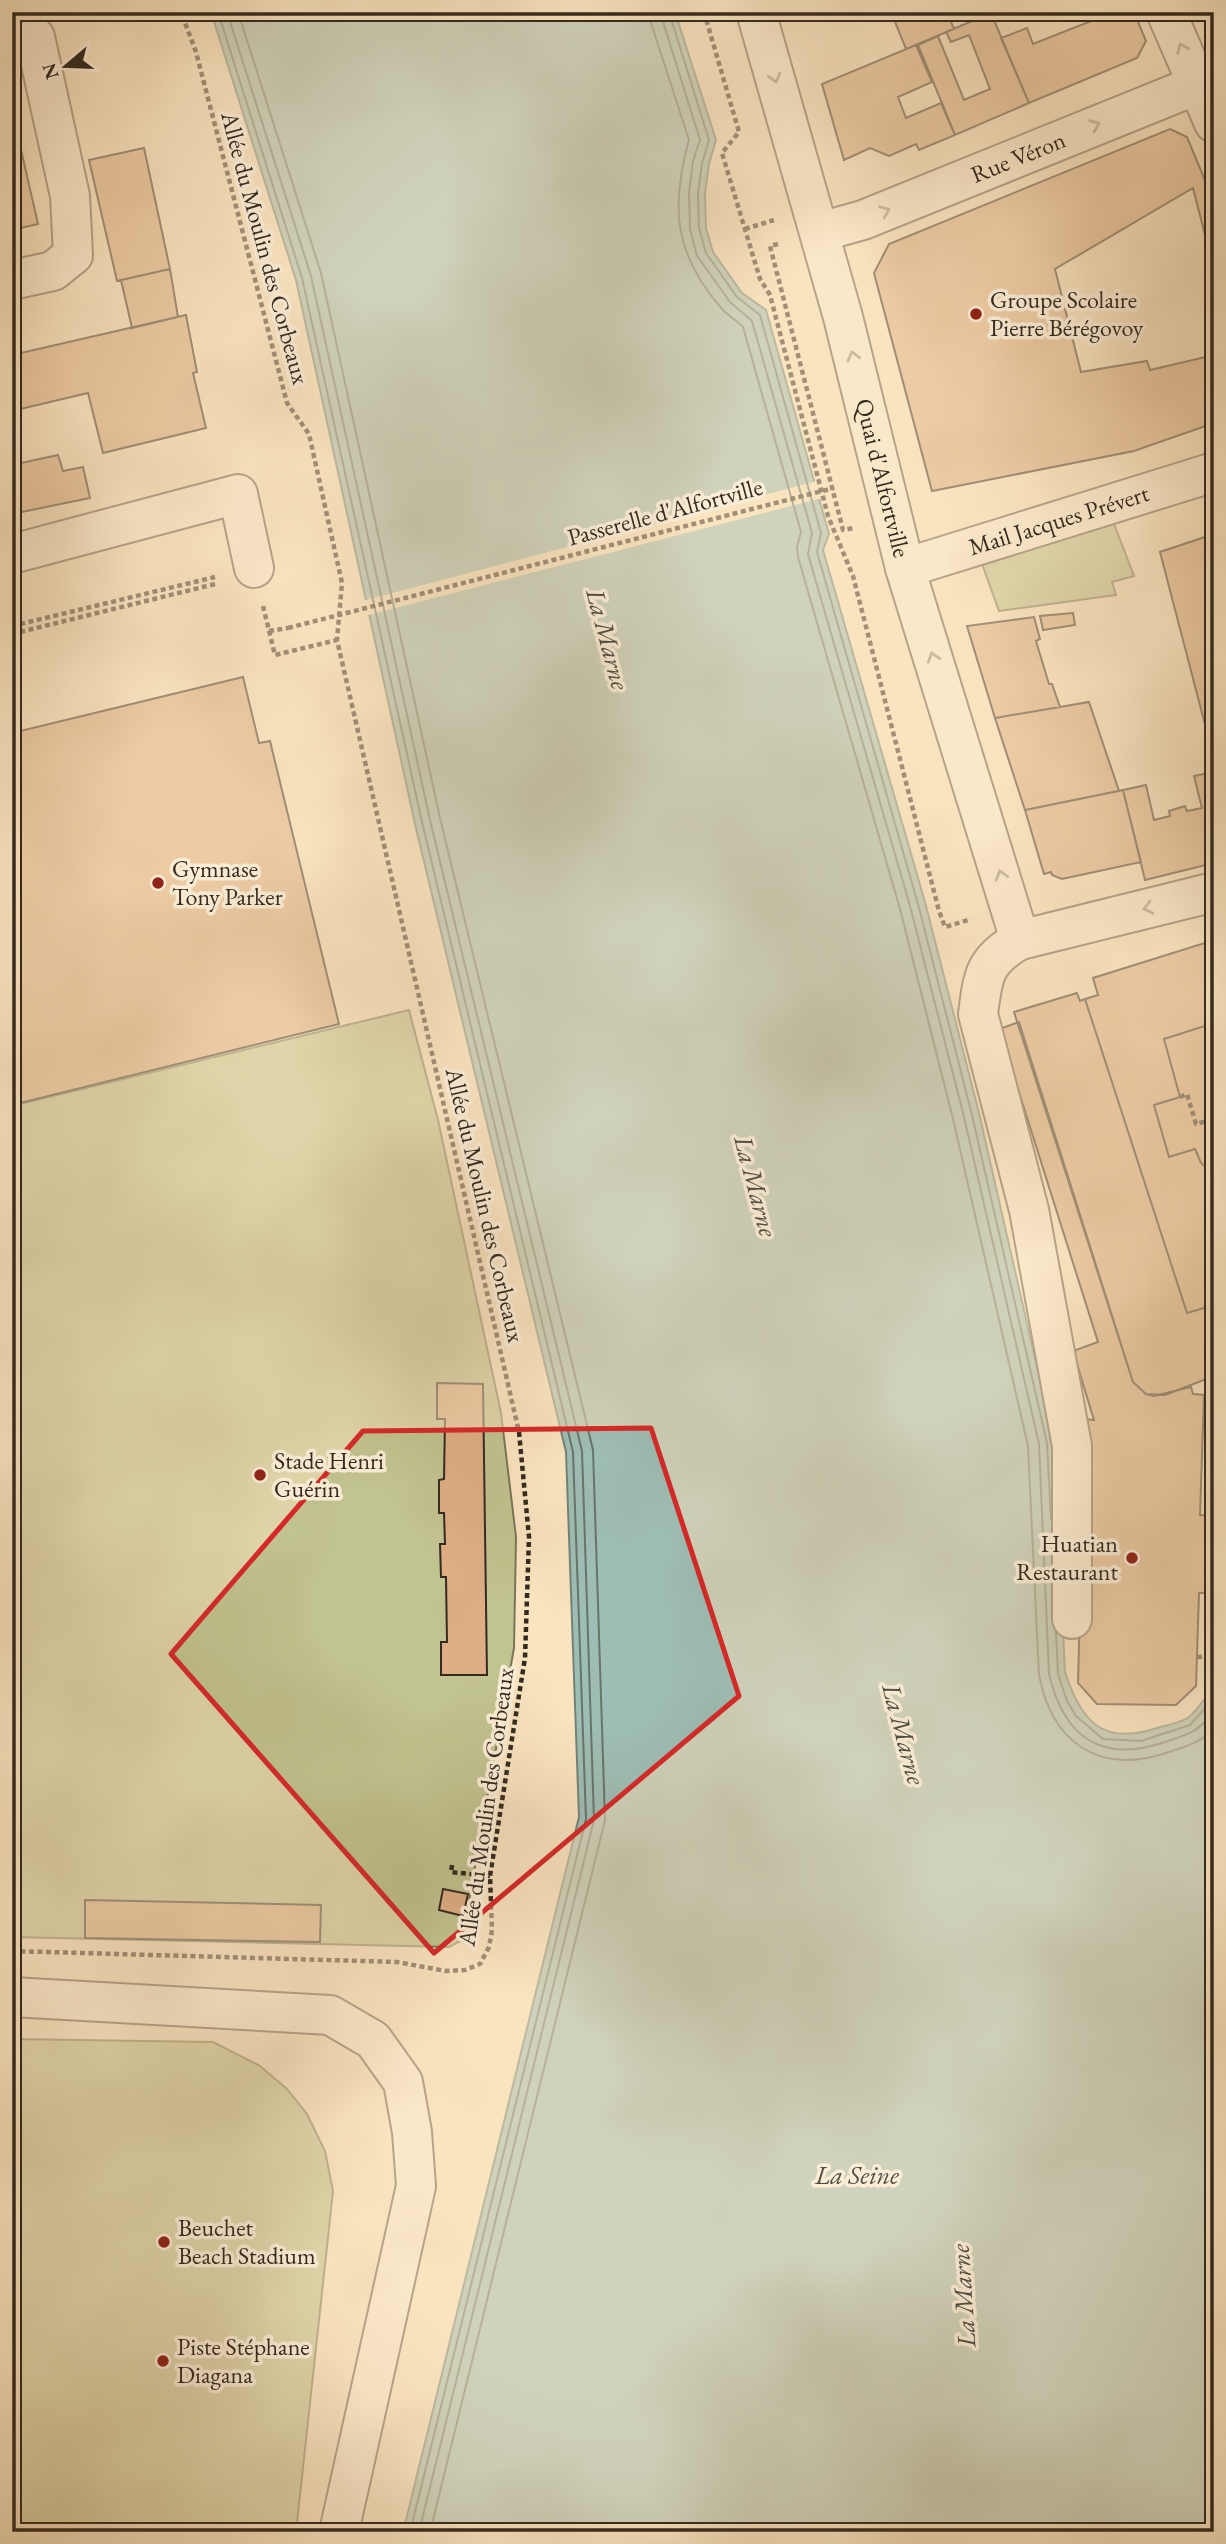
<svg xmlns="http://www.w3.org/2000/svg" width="1226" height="2544" font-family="'EB Garamond',serif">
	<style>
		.green { fill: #c1c390; stroke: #7a7658; stroke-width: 2 }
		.water { fill: #9ebeb5; stroke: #738379; stroke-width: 2 }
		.pier { fill: #fae4c0 }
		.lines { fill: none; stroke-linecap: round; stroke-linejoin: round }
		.shore { stroke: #68746a; stroke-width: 2 }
		.building { fill: #dead84; stroke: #332a20; stroke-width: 2 }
		.minor-casing { stroke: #655848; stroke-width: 42 }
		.path { stroke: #332a20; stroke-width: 4.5; stroke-dasharray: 5 3.5; stroke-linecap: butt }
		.minor { stroke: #fcedd6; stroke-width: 38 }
		.path-bridge { stroke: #332a20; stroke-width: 4.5; stroke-dasharray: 5 3.5; stroke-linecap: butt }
		.oneway { stroke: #988c7b }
		.marked { fill: none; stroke: #d62828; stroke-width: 5; stroke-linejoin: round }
		.poi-dot { fill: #8f2418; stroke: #fcedd6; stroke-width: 2.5 }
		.labels { text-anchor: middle; stroke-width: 7; stroke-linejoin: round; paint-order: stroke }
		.street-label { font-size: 24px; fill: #332a20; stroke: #fcedd6 }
		.poi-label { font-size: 24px; fill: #332a20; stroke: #fcedd6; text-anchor: start }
		.water-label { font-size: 26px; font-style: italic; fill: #4e4f45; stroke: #fcedd6 }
	</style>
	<rect width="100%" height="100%" fill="#fae4c0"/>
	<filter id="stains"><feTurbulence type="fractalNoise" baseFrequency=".00286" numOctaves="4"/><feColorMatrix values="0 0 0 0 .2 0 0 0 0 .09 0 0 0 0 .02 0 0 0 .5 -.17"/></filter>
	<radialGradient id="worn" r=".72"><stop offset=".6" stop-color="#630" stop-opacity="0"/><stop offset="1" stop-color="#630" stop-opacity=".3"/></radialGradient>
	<path class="green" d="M1111,516L1134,576L1112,582L1116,595L999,611L981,561Z
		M409,1010L438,1120L501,1413L516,1537L514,1648L462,1940L449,1947L12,1937V1106Z
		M12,2039L213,2042L260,2066L287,2089L307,2114L325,2151L333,2191L296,2532H12Z"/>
	<path class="water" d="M211,12H675L716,140L709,164L705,193L706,228L713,252L742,293L766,310L829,534L823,550L925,902L979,1113L1054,1442L1065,1672C1081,1722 1103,1746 1157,1728C1167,1725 1181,1723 1189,1717C1198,1710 1205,1697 1214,1688V2532H403L579,1817L566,1452L415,824L296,280Z"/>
	<path class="pier" d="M817,481L822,498L365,616L362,601Z"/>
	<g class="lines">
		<path class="shore" d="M218,12L302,278L422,822L573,1452L586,1819L410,2532
			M227,12L311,276L430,820L582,1451L594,1820L419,2532
			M238,12L321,273L440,818L593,1450L605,1820L430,2532
			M650,12L651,23L689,140C670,208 674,255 723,310C729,316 737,321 743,327L801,532L797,547L798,557L900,909L953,1119L1028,1446L1039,1675C1052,1743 1099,1775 1166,1753C1185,1747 1201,1743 1214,1728
			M660,12L700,140L693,161L689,193L690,229L697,256L730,302L752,321L812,533L808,554L910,906L964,1117L1039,1444L1049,1674C1064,1737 1101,1764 1165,1742C1190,1734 1196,1733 1214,1712
			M669,12L709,140L702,163L698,194L699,228L706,253L737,297L760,315L821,533L817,552L918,904L972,1115L1047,1443L1051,1519
			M1056,1632L1058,1674L1067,1701L1076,1716L1103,1739L1141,1741L1190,1725L1214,1698"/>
	</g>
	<path class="building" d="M891,12H947L954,29L906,49Z
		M1077,12H1114L1096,19Z
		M1114,12H1134L1146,41L1137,58L1029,103L1001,38L1027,28L1033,44Z
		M991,13L1029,103L955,135L918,45L938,36L964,100L990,89L969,35L951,42L946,32Z
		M916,45L932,82L898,97L906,118L941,103L955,135L919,150L916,144L889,156L870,148L844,160L822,84Z
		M12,110L38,224L12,230Z
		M1170,129L1187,137L1214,202V270L1193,188L1055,269L1081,372L1147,361L1150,370L1214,355V423L1134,451L932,491L874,273L889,244Z
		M144,148L170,269L117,281L89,160Z
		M170,269L178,317L132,328L121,280Z
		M186,315L197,372L193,373L206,428L103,453L88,393L12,411V355Z
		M58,455L63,471L83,467L90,498L12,514V465Z
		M1214,534V759L1160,552Z
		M1073,613L1075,625L1043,630L1040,616Z
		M1034,617L1040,639L1036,641L1049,684H1052L1060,707L995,718L967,626Z
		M243,677L259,743L270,741L339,1024L12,1105V733Z
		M1089,702L1119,791L1025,810L995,718Z
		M1214,772V863L1145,880L1123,790L1146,785L1154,820L1170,816L1169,811L1185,806L1187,811L1202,808L1194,776Z
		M1123,790L1141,862L1062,879L1052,875L1051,872L1044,874L1025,810Z
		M1214,940V1305L1187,1313L1085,999L1098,995L1093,978Z
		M1077,993L1080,1001L1085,999L1187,1313L1214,1305V1376L1165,1395L1146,1394L1133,1382L1014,1012Z
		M1019,1022L1133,1382L1146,1394L1154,1396L1191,1387L1193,1394L1204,1395L1200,1515L1213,1516L1211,1593H1199L1196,1686L1176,1705L1097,1704L1078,1683L1085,1419L1094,1420L1073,1351L1098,1342L999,1029Z
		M1214,1023V1174L1201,1163L1195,1149L1169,1157L1154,1105L1180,1097L1164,1039Z
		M437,1383L483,1384L487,1675H441V1642H447L446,1577H441L440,1544H445L444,1513H439V1480L444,1479L445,1419H437Z
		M443,1889L468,1894L463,1916L439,1910Z
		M85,1900L321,1905L320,1942L85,1938Z"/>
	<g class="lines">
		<g class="minor-casing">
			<g id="minor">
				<path id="s1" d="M756,12L843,317L905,568L1020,940"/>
				<path d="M1166,12L1214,123"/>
				<path id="s2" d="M820,232L863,220L1214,78"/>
				<path d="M12,280L53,271L73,255L70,196L35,37"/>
				<path d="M12,554L238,494L254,568"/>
				<path id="s3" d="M905,568L1214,472"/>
				<path d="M1072,1619V1446L1029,1210L978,1014C983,975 984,960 1020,940L1214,892"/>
				<path d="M12,1997L330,2015L373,2040L403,2082L412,2132L416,2186L339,2532"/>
			</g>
		</g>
		<path class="path" d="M704,12L739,132L722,153L760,279L770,295L828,516L853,576L939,911L945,927L971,919
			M745,229L774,220
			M778,244L770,246L843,530L854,528
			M263,606L275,655L337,640
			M12,626L215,577
			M269,631L288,628
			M12,634L215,584
			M1180,1097L1187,1094L1196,1124L1214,1119
			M1197,1657L1214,1656
			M452,1865L451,1872L490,1876
			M12,1951L397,1962L446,1971L465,1970L480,1964L489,1947L492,1930L490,1876L525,1658L529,1537L519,1432L337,640L342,583L309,434L287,403L196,52L181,12"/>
		<use href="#minor" class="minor"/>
		<path class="path-bridge" d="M288,628L834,488"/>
	</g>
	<defs><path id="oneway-chevron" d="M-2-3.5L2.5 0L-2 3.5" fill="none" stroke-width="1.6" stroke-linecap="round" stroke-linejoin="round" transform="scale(1.75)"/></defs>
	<g class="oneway">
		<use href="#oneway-chevron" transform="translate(1182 48) rotate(-113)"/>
		<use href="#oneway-chevron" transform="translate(775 78) rotate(74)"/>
		<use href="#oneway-chevron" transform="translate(1095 125) rotate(-22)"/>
		<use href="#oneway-chevron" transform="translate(885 211) rotate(-22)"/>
		<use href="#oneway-chevron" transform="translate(853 356) rotate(-104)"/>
		<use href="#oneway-chevron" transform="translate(933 657) rotate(-107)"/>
		<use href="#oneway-chevron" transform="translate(1001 875) rotate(-107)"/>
		<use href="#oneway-chevron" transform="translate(1148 908) rotate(166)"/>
	</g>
	<path d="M0 0H1226V2544H0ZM651,1428L739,1696L434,1953L171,1654L363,1431Z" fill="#fae4c0" fill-opacity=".55" fill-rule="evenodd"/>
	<path class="marked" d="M651,1428L739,1696L434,1953L171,1654L363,1431Z"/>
	<g class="poi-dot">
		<circle cx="976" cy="314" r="7"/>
		<circle cx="158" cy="883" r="7"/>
		<circle cx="260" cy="1475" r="7"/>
		<circle cx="1132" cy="1558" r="7"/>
		<circle cx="164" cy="2242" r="7"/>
		<circle cx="163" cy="2361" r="7"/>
	</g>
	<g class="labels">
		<g class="street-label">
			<text dy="8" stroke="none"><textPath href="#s2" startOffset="212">Rue Véron</textPath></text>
			<text transform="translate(265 248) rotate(75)" y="8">Allée du Moulin des Corbeaux</text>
			<text dy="8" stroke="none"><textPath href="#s1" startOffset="483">Quai d'Alfortville</textPath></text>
			<text transform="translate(665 512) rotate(-15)" y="8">Passerelle d'Alfortville</text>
			<text dy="8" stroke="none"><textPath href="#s3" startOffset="161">Mail Jacques Prévert</textPath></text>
			<text transform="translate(485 1205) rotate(77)" y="8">Allée du Moulin des Corbeaux</text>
			<text transform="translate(486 1807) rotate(-82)" y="8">Allée du Moulin des Corbeaux</text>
		</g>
		<g class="poi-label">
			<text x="990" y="308">Groupe Scolaire<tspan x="990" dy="28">Pierre Bérégovoy</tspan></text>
			<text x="172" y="877">Gymnase<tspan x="172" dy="28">Tony Parker</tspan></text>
			<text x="274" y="1469">Stade Henri<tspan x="274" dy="28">Guérin</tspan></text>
			<text x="1118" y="1552" text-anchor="end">Huatian<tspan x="1118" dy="28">Restaurant</tspan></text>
			<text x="178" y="2236">Beuchet<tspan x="178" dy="28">Beach Stadium</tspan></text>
			<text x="177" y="2355">Piste Stéphane<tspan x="177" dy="28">Diagana</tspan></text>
		</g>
		<g class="water-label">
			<text transform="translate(608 639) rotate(75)" y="9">La Marne</text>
			<text transform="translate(756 1186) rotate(75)" y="9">La Marne</text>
			<text transform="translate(904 1734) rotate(75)" y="9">La Marne</text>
			<text x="857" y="2184">La Seine</text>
			<text transform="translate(963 2296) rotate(-94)" y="9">La Marne</text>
		</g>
	</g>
	<rect width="1226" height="2544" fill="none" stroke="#fae4c0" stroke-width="42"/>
	<rect x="14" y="14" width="1198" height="2516" fill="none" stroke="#332a20" stroke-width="3.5"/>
	<rect x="21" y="21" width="1184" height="2502" fill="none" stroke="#332a20" stroke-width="2"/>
	<g transform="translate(66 66) rotate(251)" stroke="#fcedd6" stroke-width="5" paint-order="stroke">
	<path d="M0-5L12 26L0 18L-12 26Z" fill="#332a20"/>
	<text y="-10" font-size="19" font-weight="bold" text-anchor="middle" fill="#332a20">N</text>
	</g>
	<rect width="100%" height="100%" filter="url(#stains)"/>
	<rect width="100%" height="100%" fill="url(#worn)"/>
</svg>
